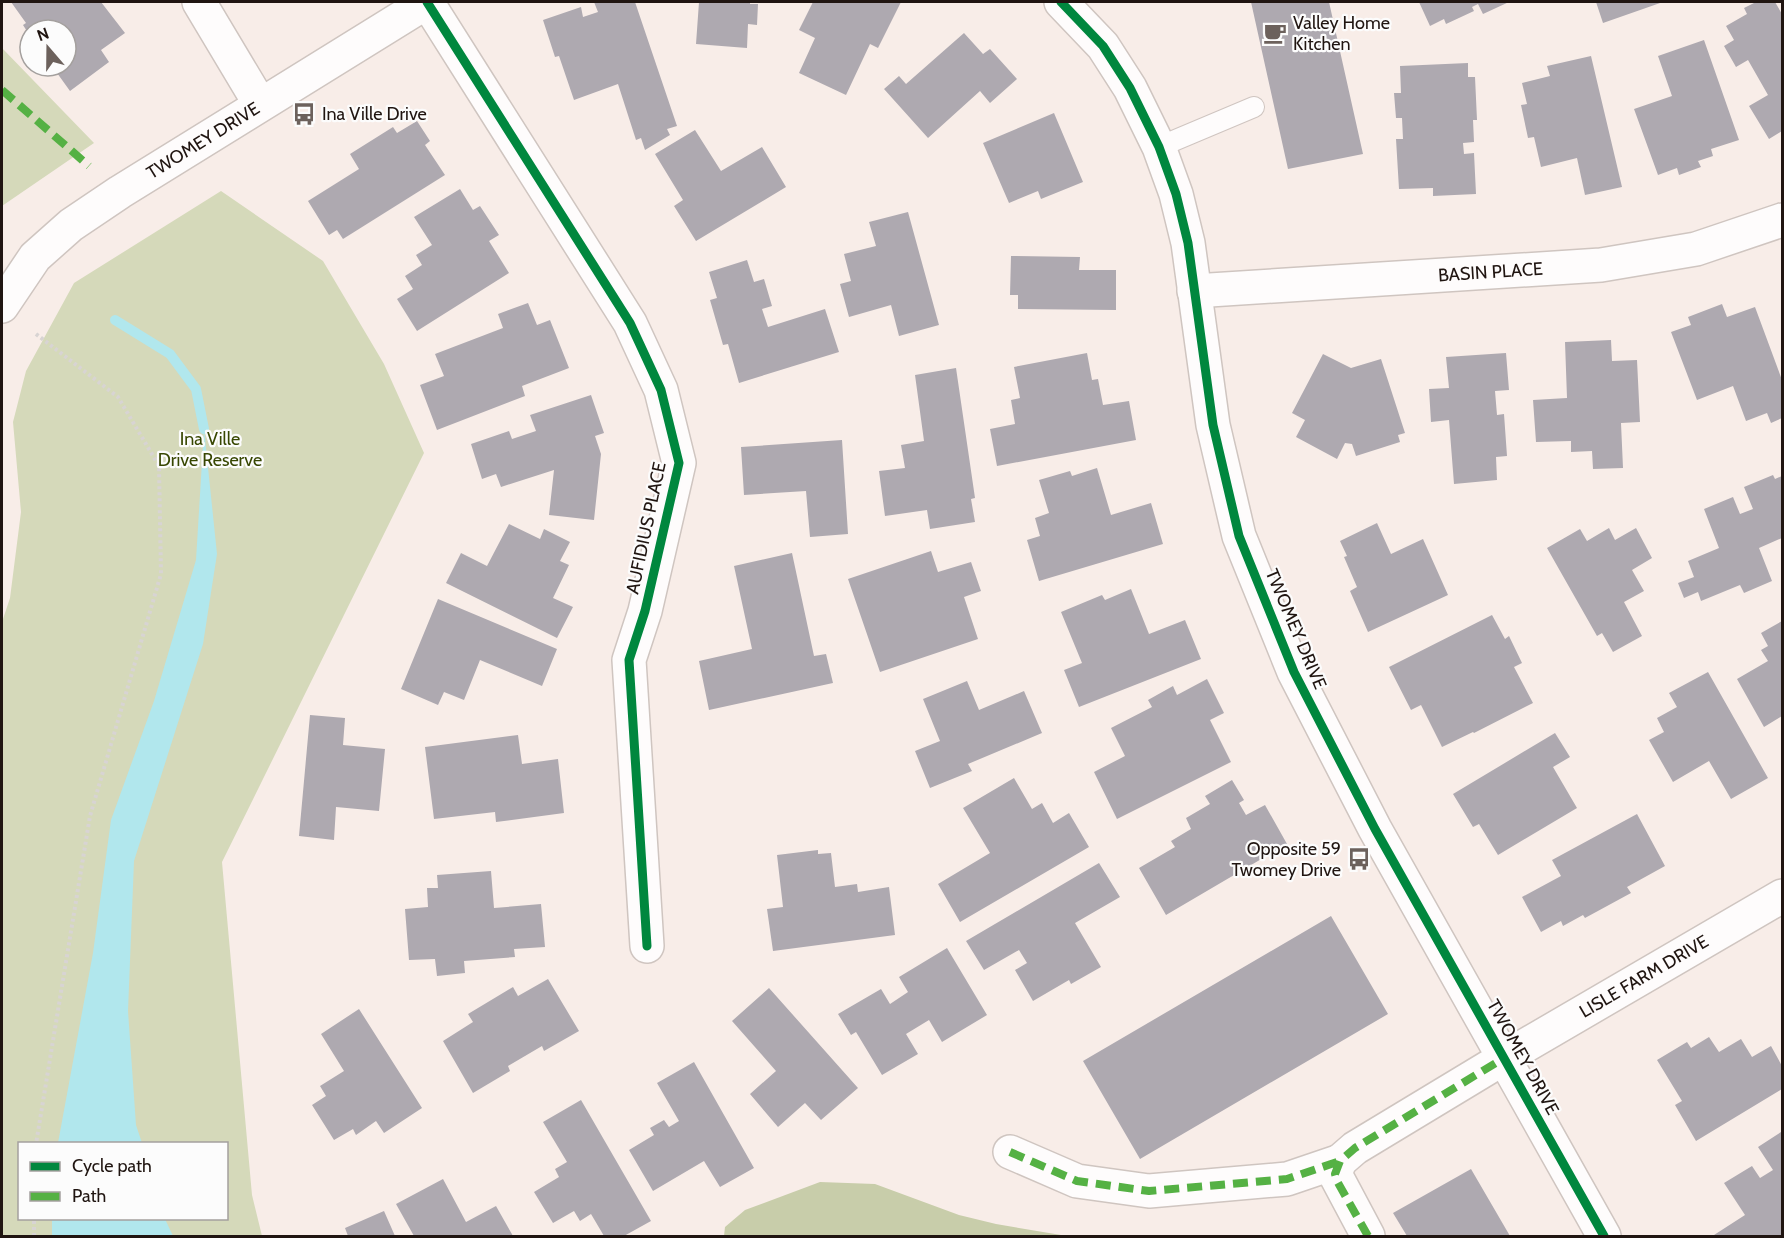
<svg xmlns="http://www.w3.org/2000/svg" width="1784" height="1238" font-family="Cabin,sans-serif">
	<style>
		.green { fill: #d5d9ba; fill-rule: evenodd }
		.forest { fill: #c8cdaa }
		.water { fill: #b1e7ed }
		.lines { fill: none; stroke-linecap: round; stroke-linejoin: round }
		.stream { stroke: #b1e7ed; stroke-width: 10 }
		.building { fill: #aea9b0 }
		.lane-casing { stroke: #cfc5c0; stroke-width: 22 }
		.street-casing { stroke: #cfc5c0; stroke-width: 36 }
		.secondary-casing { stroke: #cfc5c0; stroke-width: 36 }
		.path { stroke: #d8d4d3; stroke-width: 4; stroke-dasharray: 3 3; stroke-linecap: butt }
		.lane { stroke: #fefcfc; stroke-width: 20 }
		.street { stroke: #fefcfc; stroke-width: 33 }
		.secondary { stroke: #fefcfc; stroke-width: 33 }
		.quiet { stroke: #55b144; stroke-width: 8; stroke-dasharray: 15 8; stroke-linecap: butt }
		.cycleway-casing { stroke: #fcfcfc; stroke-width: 13 }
		.cycleway { stroke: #00873e; stroke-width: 9 }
		.labels { text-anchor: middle; stroke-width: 4.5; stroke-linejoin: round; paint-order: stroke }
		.poi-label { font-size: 18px; fill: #201511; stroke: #fcfcfc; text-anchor: start }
		.street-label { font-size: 18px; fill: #201511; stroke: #fcfcfc }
		.park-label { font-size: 18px; fill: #384702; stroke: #fcfcfc }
	</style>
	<rect width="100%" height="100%" fill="#f8ede8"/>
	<path class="green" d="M2,48L94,143L2,206Z
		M221,191L323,261L384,364L424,453L222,862L252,1195L262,1236H2V622L10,598L21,512L13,422L26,371L74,283ZM20,1144H226V1218H20Z"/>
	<path class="forest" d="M820,1182L875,1184L959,1215L996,1224L1067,1236H724L725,1227L745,1210Z"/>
	<path class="water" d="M204,429L217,554L203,644L134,861L128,1011L136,1125L142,1143H58L93,953L111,820L154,701L196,560Z
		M52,1219H165L173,1236H52Z"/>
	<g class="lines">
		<path class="stream" d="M115,320L170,354L196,389L204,429"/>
	</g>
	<path class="building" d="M11,2H101L125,33L101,50L109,62L70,91L52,66H66V30H30V36L23,25L26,23Z
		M594,2H635L677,126L667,129L670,135L645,150L641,138L636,140L618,84L574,100L559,56L555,57L543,20L581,7L583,17L598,12Z
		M699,2H750V4H758L757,25L748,24L747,48L696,44Z
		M813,2H901L878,48L870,44L846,95L799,73L815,38L799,30Z
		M1251,2H1329L1363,154L1288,169Z
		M1419,2H1509L1483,14L1478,4L1472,7L1474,11L1446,24L1444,19L1430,26Z
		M1596,2H1663L1603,23Z
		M1756,2H1775L1782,14V131L1769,139L1749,106L1768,95L1748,60L1736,67L1724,46L1734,40L1726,26L1747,14L1744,8Z
		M964,33L983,54L990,49L1017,79L990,103L980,91L928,138L884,89L899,76L906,84Z
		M1704,40L1739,140L1711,149L1713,156L1698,161L1701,167L1679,175L1677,168L1658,175L1634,109L1672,96L1658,56Z
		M1591,56L1622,187L1585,195L1577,158L1541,167L1534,137L1528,138L1521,105L1527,104L1522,83L1550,76L1547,66Z
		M1468,63V77H1475L1477,120H1473L1474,142L1463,143L1464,154L1474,153L1476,194L1433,196V188L1399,189L1396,139H1403L1402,118H1396L1394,93H1401L1400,66Z
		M1054,113L1083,182L1041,199L1038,191L1009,203L983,143Z
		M417,121L430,141L425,145L445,175L343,239L337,230L329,235L308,201L359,169L350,154L393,127L397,133Z
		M695,130L721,171L762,147L786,187L696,241L674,206L683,200L655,154Z
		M460,189L473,210L480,206L499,235L489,241L509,273L417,331L397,299L413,289L405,276L422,265L416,255L432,245L414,217Z
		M908,212L939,325L899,336L891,305L849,317L840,284L851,281L844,254L876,246L869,222Z
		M1011,256L1080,257L1079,270H1116V310L1018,309V295H1010Z
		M747,260L754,282L764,279L772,306L762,309L768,327L825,309L839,352L739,383L728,344L723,345L710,300L717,298L709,272Z
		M528,303L537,325L550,320L569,368L522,386L525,396L437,430L420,385L444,376L435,354L503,328L498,314Z
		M1722,304L1727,317L1755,307L1782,380V418L1771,423L1767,413L1746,421L1733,386L1697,400L1671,332L1691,325L1688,317Z
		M1611,340L1612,361L1637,360L1640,422L1621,423L1623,468L1593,469L1592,451L1571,452V441L1536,442L1533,400L1567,398L1565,342Z
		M1087,353L1092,380L1098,379L1103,405L1129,401L1136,440L997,466L990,429L1015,424L1011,400L1020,398L1014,367Z
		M1506,353L1509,390L1495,391L1497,415L1504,414L1507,456L1496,457L1497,480L1454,484L1449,420L1431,422L1429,389L1449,388L1446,357Z
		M1323,354L1351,368L1381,359L1405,433L1398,435L1400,442L1356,456L1352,444L1345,443L1337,459L1296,437L1305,420L1292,413Z
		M956,368L975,498L971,499L975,522L930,529L927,510L885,516L879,471L905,468L901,445L924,441L915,375Z
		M591,395L604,433L595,436L601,454L594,520L549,515L554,470L501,487L496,474L482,479L471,444L509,431L512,439L536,431L530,415Z
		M842,440L848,534L810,537L806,491L744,495L741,447Z
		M1097,468L1111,515L1151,503L1163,544L1039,581L1027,540L1040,536L1035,518L1049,513L1039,480L1070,471L1072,476Z
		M1773,475L1775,479L1782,476V538L1759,548L1772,581L1744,593L1740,585L1701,601L1698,592L1684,598L1678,583L1694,577L1688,561L1719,548L1704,509L1733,497L1740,514L1753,509L1744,487Z
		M1377,523L1391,554L1423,539L1448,595L1368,632L1350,591L1357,587L1344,557L1347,556L1340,541Z
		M509,524L540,539L544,529L570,542L560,561L569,565L553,598L573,607L557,638L446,583L461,553L487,566Z
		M1609,528L1615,540L1636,528L1652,558L1632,570L1644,591L1624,602L1642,636L1613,652L1602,633L1597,636L1547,548L1580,529L1587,541Z
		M931,551L938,572L971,562L981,591L964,597L978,639L880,672L848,579Z
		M792,553L814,656L826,654L833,683L709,710L699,661L752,649L734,566Z
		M1131,589L1149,634L1185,620L1201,659L1079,707L1064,670L1082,663L1061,612L1102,595L1105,600Z
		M438,599L557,649L542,686L480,660L464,700L444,692L438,705L401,689Z
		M1492,615L1505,639L1509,636L1522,663L1514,667L1533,703L1474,733L1473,732L1442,747L1421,705L1411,710L1389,667Z
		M1782,621V716L1764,727L1737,679L1768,661L1761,650L1768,646L1761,633Z
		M1708,672L1768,778L1731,799L1709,761L1673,782L1649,740L1664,732L1657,718L1677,707L1669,693Z
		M1207,679L1224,713L1210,720L1231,762L1117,819L1094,772L1125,756L1111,728L1152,707L1148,700L1173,686L1177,695Z
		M967,681L979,710L1024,691L1042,733L968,764L972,771L930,788L915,751L940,741L923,699Z
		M310,715L345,718L343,745L385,749L379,811L336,807L334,840L299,836Z
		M1555,733L1570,757L1553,767L1577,808L1498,855L1479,824L1473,827L1453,794Z
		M518,735L522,764L558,759L564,813L496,822L495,812L434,819L425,747Z
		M1014,778L1032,809L1042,803L1053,823L1069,813L1089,847L960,922L938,884L990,853L963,808Z
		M1232,780L1244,800L1239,803L1246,815L1265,805L1287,844L1166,915L1139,868L1175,847L1171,841L1191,829L1186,818L1210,804L1205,796Z
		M1637,814L1665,866L1627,887L1631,893L1585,918L1583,915L1563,926L1561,921L1541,932L1522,897L1561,876L1552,860Z
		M818,850V854L831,853L835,887L857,884L858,892L889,887L895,935L773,951L767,909L783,907L777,855Z
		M1099,863L1120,897L1075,923L1101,967L1071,984L1069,980L1033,1001L1015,970L1027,963L1019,950L984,970L966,941Z
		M491,871L494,908L541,904L545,947L514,949L515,957L464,961L465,973L437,976L435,959L409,960L405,909L428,907L427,888H438L437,875Z
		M1331,916L1388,1014L1140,1159L1083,1061Z
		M947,948L987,1015L942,1042L929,1020L906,1034L918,1054L882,1075L856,1032L851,1035L838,1014L881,989L890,1004L908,992L899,977Z
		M548,979L579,1031L544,1051L542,1046L508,1066L510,1071L473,1093L443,1041L473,1022L468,1014L513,987L518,996Z
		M769,988L858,1088L821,1120L805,1103L778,1127L750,1094L776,1071L732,1021Z
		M359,1009L422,1108L384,1133L376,1121L356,1135L353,1129L334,1140L312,1105L326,1096L320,1086L344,1071L321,1034Z
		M1709,1037L1719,1052L1741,1039L1752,1057L1771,1046L1782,1066V1089L1696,1141L1675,1105L1682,1101L1657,1060L1687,1042L1691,1048Z
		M694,1062L754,1168L720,1187L704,1161L653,1191L629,1150L654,1135L650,1128L664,1120L669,1127L679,1121L657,1083Z
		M581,1100L651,1221L624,1236H604L591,1214L580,1221L574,1211L553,1223L534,1192L559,1177L555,1169L567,1162L543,1122Z
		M1781,1132L1782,1236H1715L1714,1235L1745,1215L1724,1183L1752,1166L1760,1178L1773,1170L1758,1147Z
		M1471,1169L1510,1236H1407L1393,1213Z
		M443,1179L466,1222L496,1206L513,1236H414L396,1204Z
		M384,1211L395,1236H348L345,1228Z"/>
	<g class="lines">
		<g class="lane-casing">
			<path id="lane" d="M1159,147L1254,107"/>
		</g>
		<g class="street-casing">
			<g id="street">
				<path d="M199,2L260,104"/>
				<path d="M427,2L630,323L661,390L679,463L645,611L629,660L647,946"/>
				<path id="s1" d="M1194,291L1601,265L1696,249L1782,220"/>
				<path d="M1010,1152L1077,1181L1149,1191L1287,1179L1340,1161"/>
				<path id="s2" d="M1368,1236L1335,1174L1340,1161L1355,1148L1504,1058L1782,896"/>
			</g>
		</g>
		<g class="secondary-casing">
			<g id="secondary">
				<path d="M1061,2L1103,46L1130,88L1159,147L1176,194L1188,243L1213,425L1239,536L1294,672L1375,829L1604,1236"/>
				<path id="s3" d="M2,306L35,257L71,225L120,192L427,2"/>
			</g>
		</g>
		<path class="path" d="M36,334L118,397L159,466L161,574L90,816L36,1144
			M34,1236V1218"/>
		<use href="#lane" class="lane"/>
		<use href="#street" class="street"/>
		<use href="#secondary" class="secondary"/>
		<path class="quiet" d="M2,90L89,166
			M1010,1152L1077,1181L1149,1191L1287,1179L1340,1161
			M1368,1236L1337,1181L1335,1174L1340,1161L1355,1148L1504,1058"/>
		<g class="cycleway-casing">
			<path id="cycleway" d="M427,2L630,323L661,390L679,463L645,611L629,660L647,946
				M1061,2L1103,46L1130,88L1159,147L1176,194L1188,243L1213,425L1239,536L1294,672L1375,829L1604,1236"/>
		</g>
		<use href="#cycleway" class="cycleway"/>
	</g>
	<defs>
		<g id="cafe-bare" transform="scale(1.8)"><path d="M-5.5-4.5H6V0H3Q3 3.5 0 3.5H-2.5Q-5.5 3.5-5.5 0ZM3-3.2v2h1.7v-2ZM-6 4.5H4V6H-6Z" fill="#6c615c" stroke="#fcfcfc" stroke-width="2.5" paint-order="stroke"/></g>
		<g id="bus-bare" transform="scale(1.8)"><path d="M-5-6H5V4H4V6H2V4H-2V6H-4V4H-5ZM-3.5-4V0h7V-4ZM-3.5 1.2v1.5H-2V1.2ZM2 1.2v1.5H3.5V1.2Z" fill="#6c615c" stroke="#fcfcfc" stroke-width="2.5" paint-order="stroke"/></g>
	</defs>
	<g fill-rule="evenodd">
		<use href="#cafe-bare" x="1275" y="33"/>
		<use href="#bus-bare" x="304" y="114"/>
		<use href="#bus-bare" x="1359" y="859"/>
	</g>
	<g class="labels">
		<g class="poi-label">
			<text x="1293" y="29">Valley Home<tspan x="1293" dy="21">Kitchen</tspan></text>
			<text x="322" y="120">Ina Ville Drive</text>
			<text x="1341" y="855" text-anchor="end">Opposite 59<tspan x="1341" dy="21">Twomey Drive</tspan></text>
		</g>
		<g class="street-label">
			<text dy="6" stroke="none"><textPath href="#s3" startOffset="264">TWOMEY DRIVE</textPath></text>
			<text dy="6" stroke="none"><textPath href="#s1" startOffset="297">BASIN PLACE</textPath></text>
			<text transform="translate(646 528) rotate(-78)" y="6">AUFIDIUS PLACE</text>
			<text transform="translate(1296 629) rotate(67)" y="6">TWOMEY DRIVE</text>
			<text dy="6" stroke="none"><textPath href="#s2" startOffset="440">LISLE FARM DRIVE</textPath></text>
			<text transform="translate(1523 1057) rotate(61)" y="6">TWOMEY DRIVE</text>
		</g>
		<g class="park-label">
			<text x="210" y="445">Ina Ville<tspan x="210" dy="21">Drive Reserve</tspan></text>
		</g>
	</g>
	<rect width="1784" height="1238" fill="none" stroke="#201511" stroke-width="6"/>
	<rect x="18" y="1142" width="210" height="78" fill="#fcfcfc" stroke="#a4a09e" stroke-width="1.5"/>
	<rect x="30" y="1162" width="30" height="9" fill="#00873e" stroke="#a4a09e" stroke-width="1.5"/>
	<text x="72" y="1172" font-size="18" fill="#201511">Cycle path</text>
	<rect x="30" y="1192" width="30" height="9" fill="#55b144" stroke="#a4a09e" stroke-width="1.5"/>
	<text x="72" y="1202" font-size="18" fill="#201511">Path</text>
	<g transform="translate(48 48) rotate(340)"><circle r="28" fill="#fcfcfc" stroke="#a4a09e" stroke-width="1.5"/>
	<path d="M0-4.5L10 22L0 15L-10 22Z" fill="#6c615c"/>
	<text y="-9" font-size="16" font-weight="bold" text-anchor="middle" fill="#201511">N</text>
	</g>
</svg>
